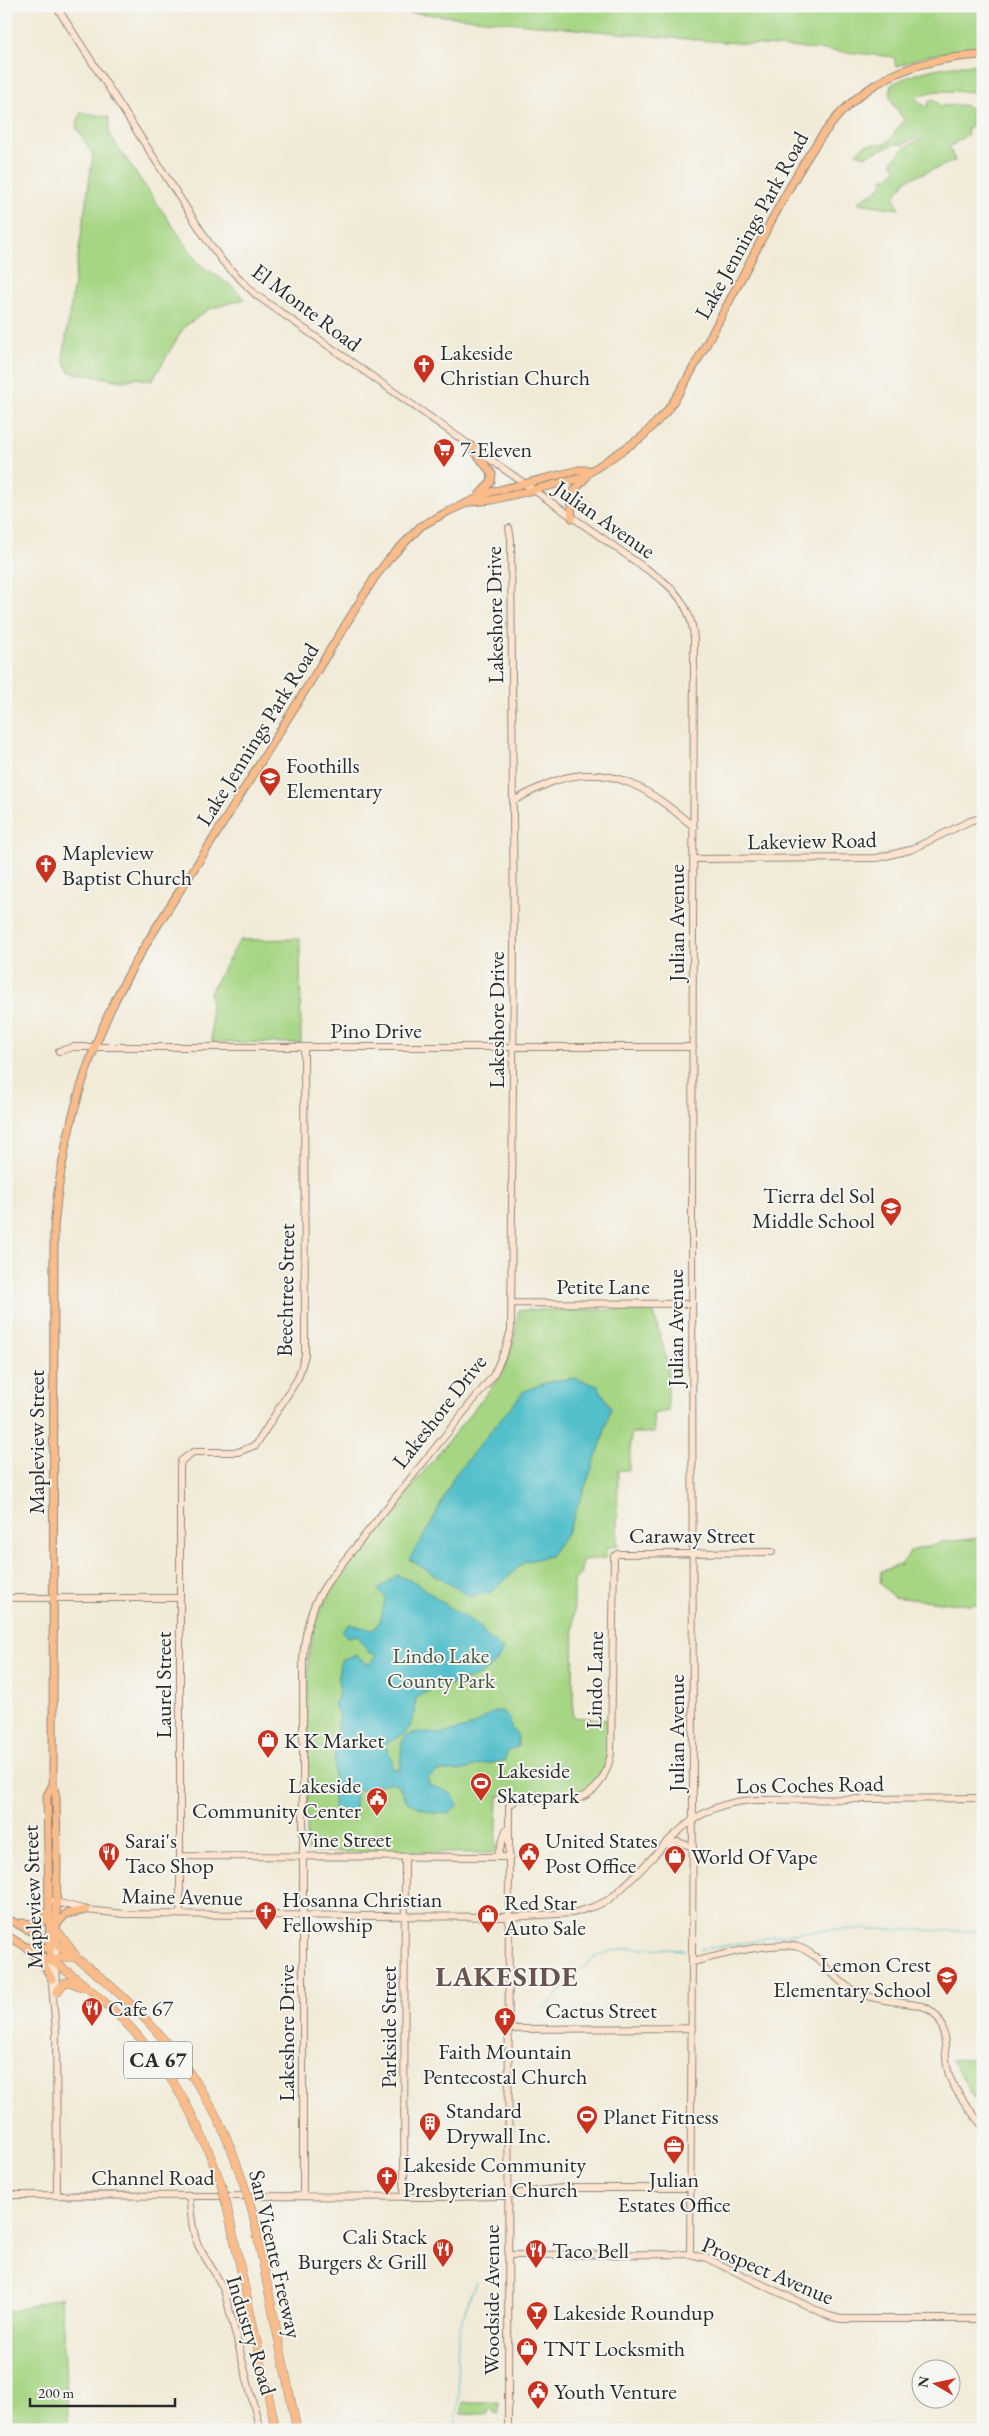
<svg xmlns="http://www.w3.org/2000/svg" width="989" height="2436" font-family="'EB Garamond',serif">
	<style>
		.green { fill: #a6d583; stroke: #688057 }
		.water { fill: #52bfcb; stroke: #3e757b }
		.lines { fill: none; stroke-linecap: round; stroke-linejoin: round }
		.stream { stroke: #52bfcb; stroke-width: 1 }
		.secondary-casing { stroke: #8e8a80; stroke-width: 8 }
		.primary-casing { stroke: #8e8a80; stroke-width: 9 }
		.highway-casing { stroke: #8e8a80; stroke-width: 9 }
		.secondary { stroke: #fde4d0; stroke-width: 6 }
		.primary { stroke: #f9bc8a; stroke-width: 7 }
		.highway { stroke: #f9bc8a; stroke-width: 8 }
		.highway-bridge-casing { stroke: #8e8a80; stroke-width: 9; stroke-linecap: butt }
		.highway-bridge { stroke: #f9bc8a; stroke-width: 8 }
		.labels { text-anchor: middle; stroke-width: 4; stroke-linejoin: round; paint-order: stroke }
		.shield { fill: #f6f6f2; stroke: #686867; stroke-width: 1 }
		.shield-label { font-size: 21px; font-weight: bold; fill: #2b2b2b }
		.street-label { font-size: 22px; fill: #2b2b2b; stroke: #f6f6f2 }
		.poi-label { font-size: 22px; fill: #2b2b2b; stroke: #f6f6f2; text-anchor: start }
		.park-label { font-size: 22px; fill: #4a5641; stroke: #f6f6f2 }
		.district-label { font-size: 28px; font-weight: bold; letter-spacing: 1px; fill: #69534f; stroke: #f6f6f2 }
	</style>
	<rect width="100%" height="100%" fill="#f6f6f2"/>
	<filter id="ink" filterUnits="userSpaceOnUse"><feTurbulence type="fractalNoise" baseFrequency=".02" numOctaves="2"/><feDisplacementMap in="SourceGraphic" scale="10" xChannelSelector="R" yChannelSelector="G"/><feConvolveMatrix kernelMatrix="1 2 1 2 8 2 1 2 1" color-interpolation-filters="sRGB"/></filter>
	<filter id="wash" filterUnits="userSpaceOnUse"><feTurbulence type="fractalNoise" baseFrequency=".0096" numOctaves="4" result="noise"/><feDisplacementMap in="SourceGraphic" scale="20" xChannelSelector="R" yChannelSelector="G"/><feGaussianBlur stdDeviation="1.12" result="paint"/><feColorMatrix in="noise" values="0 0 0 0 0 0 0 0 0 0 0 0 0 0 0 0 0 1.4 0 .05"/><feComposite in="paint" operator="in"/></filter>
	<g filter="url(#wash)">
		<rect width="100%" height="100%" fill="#f1ead6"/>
		<path class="green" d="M307,6H983V49C952,50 924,54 896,67L894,57C795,46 696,41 597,31C500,22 404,10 307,6Z
			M983,64V92L935,91L916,97L917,101L927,107L930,100L934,99L941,106L963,105L976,110L977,104L983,105V119L972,114L970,117L972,119V124L967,130L968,134L949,147L955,161L906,180L894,197L899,209L858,203C867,191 879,197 884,178H888L897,168L891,163L905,147L921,139L919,137L903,144H895L865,156L856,153L865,145L887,143L904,120L893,104L890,96L891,85C919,69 951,65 983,64Z
			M81,112L109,117V134L199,264L232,286L245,299L209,309L184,327L152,381L136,378L123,381L69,372L63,358L93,155L76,127Z
			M300,939L301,1043L212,1042L210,992L240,940Z
			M518,1310H653L668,1365V1411L653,1414L654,1433H631L629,1470H618L617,1547H606V1558L583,1560L580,1575L574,1581L573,1717L608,1720L609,1752L603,1772L584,1791L572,1797L519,1794L498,1796L496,1853L307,1852L308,1659L315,1623L332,1586L499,1378C512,1353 516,1338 518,1310Z
			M983,1538V1603L969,1605L893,1597L880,1583L881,1571L901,1565L911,1551L942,1542Z
			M983,2058V2112L951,2060Z
			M61,2297L69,2430H6V2308L9,2312Z
			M463,2402H499V2413H494L493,2409L489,2410V2414L462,2413Z"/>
		<path class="water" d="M575,1378L598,1386L611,1408L601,1444L568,1532L550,1556L524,1562L491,1593L469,1596L409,1559L430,1526L454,1476L524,1391L551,1381Z
			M397,1575L416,1583L456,1612L480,1626L486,1636L503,1649C490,1687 443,1678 416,1698C414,1711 415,1727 402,1735C397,1739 390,1740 385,1745L392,1760L393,1769L400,1770L402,1741L407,1735L420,1732L441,1734L455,1731L472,1726L494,1711H503L510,1719L511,1728L518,1736V1747L508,1751L504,1761L479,1765L461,1771H438L428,1778L429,1785C442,1790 455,1791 457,1806L449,1814L433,1813L407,1802L399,1787L392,1782L359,1790L356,1793L355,1813L340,1815L333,1807V1794L335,1749L339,1716L334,1705C344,1692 334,1674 342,1659L357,1655L365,1663L370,1664L377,1655L369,1653L357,1635L347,1637L342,1631L350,1624L373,1630C385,1617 380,1612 386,1598L378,1590Z"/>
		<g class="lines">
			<path class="stream" d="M700,1949C738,1947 775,1934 813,1931C869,1927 927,1931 983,1931
				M542,2011C558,1995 573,1976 590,1961C614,1942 656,1949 684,1950
				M454,2430C463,2397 455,2373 458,2341C460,2320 468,2302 476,2282"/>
		</g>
	</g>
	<g filter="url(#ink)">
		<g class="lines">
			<g class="secondary-casing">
				<path id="secondary" d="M56,6L207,240L223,262L256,295L662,580C681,595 693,616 694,640L692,1210L693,1803L690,2254
					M513,801C527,794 540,786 555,781C613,761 652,792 694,827
					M694,859L877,858L910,850L970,821L983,817
					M59,1051L74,1047H693
					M513,1303L692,1304
					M6,1598H180
					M665,1845L678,1842L693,1847
					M180,1856L510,1857
					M495,1857L498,1855L506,1830
					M52,1901L86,1910L125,1914L510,1917L573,1913L596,1906L608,1900C660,1860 682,1802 756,1800L983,1798
					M180,1914V1468L181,1461L193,1452H238L256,1445L298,1378L305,1355V1336L304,1048
					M56,1944L57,1991
					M50,1961L56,2032L57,2194
					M692,1962C718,1956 774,1940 798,1947C818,1953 831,1976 848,1987C869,2001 898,2001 922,2006C954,2018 940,2052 950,2078C957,2095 971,2111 983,2127
					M510,2029L692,2028
					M6,2195L454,2197L498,2196L562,2188H690
					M189,2195C191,2211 191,2229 198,2245C206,2261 218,2275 225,2293L260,2430
					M303,2195V1657C306,1623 312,1603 332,1576L493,1376L505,1350L511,1330L514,949L511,539L509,528
					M404,2197L405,1857
					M509,2255L690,2254L706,2258L829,2316L841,2319H983
					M508,2430L509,1806L518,1798C563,1802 599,1811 611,1754L614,1556L618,1554L772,1552"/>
			</g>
			<g class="primary-casing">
				<path id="primary" d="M470,445L492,474L491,482L479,495
					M472,502L492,500L581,478L642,437L666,412L679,393C710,340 738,284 767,229C822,127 854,62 983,55
					M572,518L570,496L586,477
					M6,1918L51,1942
					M21,1923L35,1924L42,1922L48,1911
					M56,1925L66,1914L86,1910
					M6,1935L53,1963
					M56,1944L57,1858L56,1797L53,1784L54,1228C60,1154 78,1081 109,1013C139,948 183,888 220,828C272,744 323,661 375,577L389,559L421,526L449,511L491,492L579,470H591
					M26,1947L45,1967L52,1979
					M30,1947L46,1948L53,1945
					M50,1961L47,1796L53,1784"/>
			</g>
			<g class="highway-casing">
				<path id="highway" d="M56,1929L75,1955
					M56,1944C123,1988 190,2058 224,2132C231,2148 237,2165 243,2182
					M50,1961L61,1957H76
					M57,1964C141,2025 187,2086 221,2184
					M57,1992L64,1983L70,1982L82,1987
					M252,2210L297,2430
					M228,2211L276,2430"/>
			</g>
			<use href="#secondary" class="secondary"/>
			<use href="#primary" class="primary"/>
			<use href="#highway" class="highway"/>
			<g class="highway-bridge-casing">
				<path id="highway-bridge" d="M243,2182L252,2210
					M221,2184L228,2211"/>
			</g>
			<use href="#highway-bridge" class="highway-bridge"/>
		</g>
	</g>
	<defs>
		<g id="church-pin" transform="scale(1.125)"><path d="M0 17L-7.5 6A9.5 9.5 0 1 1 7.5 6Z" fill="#c8321e" stroke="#f6f6f2"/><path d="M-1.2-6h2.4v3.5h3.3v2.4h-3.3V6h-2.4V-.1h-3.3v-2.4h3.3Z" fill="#fff"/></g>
		<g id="supermarket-pin" transform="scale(1.125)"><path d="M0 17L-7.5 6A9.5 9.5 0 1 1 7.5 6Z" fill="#c8321e" stroke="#f6f6f2"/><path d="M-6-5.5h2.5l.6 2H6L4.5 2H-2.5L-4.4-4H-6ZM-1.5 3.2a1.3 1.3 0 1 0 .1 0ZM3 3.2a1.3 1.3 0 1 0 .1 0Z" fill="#fff"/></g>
		<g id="school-pin" transform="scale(1.125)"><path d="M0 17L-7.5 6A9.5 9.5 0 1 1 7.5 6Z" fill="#c8321e" stroke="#f6f6f2"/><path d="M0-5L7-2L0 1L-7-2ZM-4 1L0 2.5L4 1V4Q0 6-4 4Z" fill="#fff"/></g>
		<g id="shop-pin" transform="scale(1.125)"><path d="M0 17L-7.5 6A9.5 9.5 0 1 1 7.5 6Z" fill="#c8321e" stroke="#f6f6f2"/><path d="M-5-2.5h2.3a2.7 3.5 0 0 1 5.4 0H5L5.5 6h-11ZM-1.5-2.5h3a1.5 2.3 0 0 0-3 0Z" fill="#fff"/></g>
		<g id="stadium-pin" transform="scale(1.125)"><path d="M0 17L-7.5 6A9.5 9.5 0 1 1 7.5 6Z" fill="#c8321e" stroke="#f6f6f2"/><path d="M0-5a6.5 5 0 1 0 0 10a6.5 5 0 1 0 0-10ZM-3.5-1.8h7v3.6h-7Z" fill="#fff"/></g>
		<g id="civic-pin" transform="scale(1.125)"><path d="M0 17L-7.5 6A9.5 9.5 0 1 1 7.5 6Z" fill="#c8321e" stroke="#f6f6f2"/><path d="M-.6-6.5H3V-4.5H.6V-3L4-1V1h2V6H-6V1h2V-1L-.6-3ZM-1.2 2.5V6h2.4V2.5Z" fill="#fff"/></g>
		<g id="restaurant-pin" transform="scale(1.125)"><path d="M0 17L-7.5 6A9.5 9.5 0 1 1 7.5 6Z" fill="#c8321e" stroke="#f6f6f2"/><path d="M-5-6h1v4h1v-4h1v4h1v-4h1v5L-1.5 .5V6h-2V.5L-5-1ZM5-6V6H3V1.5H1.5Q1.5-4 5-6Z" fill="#fff"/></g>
		<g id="building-pin" transform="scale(1.125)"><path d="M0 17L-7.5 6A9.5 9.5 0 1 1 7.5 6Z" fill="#c8321e" stroke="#f6f6f2"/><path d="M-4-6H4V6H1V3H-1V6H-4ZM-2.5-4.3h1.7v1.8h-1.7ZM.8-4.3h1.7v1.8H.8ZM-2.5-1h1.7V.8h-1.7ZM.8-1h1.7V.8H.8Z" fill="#fff"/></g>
		<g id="office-pin" transform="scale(1.125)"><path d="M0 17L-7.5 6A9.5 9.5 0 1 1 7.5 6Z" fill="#c8321e" stroke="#f6f6f2"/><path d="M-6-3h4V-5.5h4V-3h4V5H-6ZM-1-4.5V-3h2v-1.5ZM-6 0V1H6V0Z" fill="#fff"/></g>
		<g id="bar-pin" transform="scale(1.125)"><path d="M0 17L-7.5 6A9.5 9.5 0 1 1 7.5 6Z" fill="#c8321e" stroke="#f6f6f2"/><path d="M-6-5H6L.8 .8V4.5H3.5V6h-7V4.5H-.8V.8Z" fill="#fff"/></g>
	</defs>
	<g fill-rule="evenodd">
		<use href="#church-pin" x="424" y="365"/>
		<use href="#supermarket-pin" x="444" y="449"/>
		<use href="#school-pin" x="270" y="778"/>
		<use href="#church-pin" x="46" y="865"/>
		<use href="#school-pin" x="891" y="1208"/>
		<use href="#shop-pin" x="268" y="1740"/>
		<use href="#stadium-pin" x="481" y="1783"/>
		<use href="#civic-pin" x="377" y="1798"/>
		<use href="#restaurant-pin" x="109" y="1853"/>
		<use href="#civic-pin" x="529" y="1853"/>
		<use href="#shop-pin" x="675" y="1856"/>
		<use href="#church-pin" x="266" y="1912"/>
		<use href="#shop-pin" x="488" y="1915"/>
		<use href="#school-pin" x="947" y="1977"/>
		<use href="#restaurant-pin" x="92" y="2008"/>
		<use href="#church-pin" x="505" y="2018"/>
		<use href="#stadium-pin" x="587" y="2116"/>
		<use href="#building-pin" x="430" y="2123"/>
		<use href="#office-pin" x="674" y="2146"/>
		<use href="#church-pin" x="387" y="2177"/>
		<use href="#restaurant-pin" x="443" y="2249"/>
		<use href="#restaurant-pin" x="536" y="2250"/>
		<use href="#bar-pin" x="537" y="2312"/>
		<use href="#shop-pin" x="527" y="2348"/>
		<use href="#civic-pin" x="538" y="2391"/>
	</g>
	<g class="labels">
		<rect class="shield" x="124" y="2041.5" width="68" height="37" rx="4"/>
		<g class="shield-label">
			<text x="158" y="2067">CA 67</text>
		</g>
		<g class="street-label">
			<text transform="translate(751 225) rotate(-61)" y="8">Lake Jennings Park Road</text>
			<text transform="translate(307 307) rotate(37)" y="8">El Monte Road</text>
			<text transform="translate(605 519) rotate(35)" y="8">Julian Avenue</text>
			<text transform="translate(494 615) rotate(-91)" y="8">Lakeshore Drive</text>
			<text transform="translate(257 734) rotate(-58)" y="8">Lake Jennings Park Road</text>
			<text transform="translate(812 840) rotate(-1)" y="8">Lakeview Road</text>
			<text transform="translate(676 923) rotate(-90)" y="8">Julian Avenue</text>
			<text transform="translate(496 1020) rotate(-90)" y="8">Lakeshore Drive</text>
			<text x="376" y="1038">Pino Drive</text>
			<text x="603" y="1294">Petite Lane</text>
			<text transform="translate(285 1290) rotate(-89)" y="8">Beechtree Street</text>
			<text transform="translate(675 1328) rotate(-90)" y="8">Julian Avenue</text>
			<text transform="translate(439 1411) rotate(-52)" y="8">Lakeshore Drive</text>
			<text transform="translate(36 1442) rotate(-90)" y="8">Mapleview Street</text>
			<text x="692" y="1543">Caraway Street</text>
			<text transform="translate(594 1680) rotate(-89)" y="8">Lindo Lane</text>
			<text transform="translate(163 1685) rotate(-90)" y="8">Laurel Street</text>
			<text transform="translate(676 1733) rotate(-90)" y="8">Julian Avenue</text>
			<text transform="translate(810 1784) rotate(-1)" y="8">Los Coches Road</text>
			<text x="345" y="1847">Vine Street</text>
			<text transform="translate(182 1896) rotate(1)" y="8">Maine Avenue</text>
			<text transform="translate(32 1897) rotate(-92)" y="8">Mapleview Street</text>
			<text x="601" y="2018">Cactus Street</text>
			<text transform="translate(388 2027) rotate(-90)" y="8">Parkside Street</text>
			<text transform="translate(286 2033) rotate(-90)" y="8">Lakeshore Drive</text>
			<text x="153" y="2185">Channel Road</text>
			<text transform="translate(276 2254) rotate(77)" y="8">San Vicente Freeway</text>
			<text transform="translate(768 2270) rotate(23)" y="8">Prospect Avenue</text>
			<text transform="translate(491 2300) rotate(-90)" y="8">Woodside Avenue</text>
			<text transform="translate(252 2335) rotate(73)" y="8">Industry Road</text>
		</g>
		<g class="poi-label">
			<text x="440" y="360">Lakeside<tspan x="440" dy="25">Christian Church</tspan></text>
			<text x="460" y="457">7-Eleven</text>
			<text x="286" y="773">Foothills<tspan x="286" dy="25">Elementary</tspan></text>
			<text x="62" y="860">Mapleview<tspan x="62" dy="25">Baptist Church</tspan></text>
			<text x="875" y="1203" text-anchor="end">Tierra del Sol<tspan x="875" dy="25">Middle School</tspan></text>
			<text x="284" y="1748">K K Market</text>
			<text x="497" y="1778">Lakeside<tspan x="497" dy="25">Skatepark</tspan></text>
			<text x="361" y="1793" text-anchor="end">Lakeside<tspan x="361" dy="25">Community Center</tspan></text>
			<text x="125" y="1848">Sarai's<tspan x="125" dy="25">Taco Shop</tspan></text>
			<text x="545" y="1848">United States<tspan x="545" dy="25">Post Office</tspan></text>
			<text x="691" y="1864">World Of Vape</text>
			<text x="282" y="1907">Hosanna Christian<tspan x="282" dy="25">Fellowship</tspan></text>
			<text x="504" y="1910">Red Star<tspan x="504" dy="25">Auto Sale</tspan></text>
			<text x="931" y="1972" text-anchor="end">Lemon Crest<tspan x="931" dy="25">Elementary School</tspan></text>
			<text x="108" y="2016">Cafe 67</text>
			<text x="505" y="2059" text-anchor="middle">Faith Mountain<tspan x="505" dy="25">Pentecostal Church</tspan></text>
			<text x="446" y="2118">Standard<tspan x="446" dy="25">Drywall Inc.</tspan></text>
			<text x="603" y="2124">Planet Fitness</text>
			<text x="403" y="2172">Lakeside Community<tspan x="403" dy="25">Presbyterian Church</tspan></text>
			<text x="674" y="2187" text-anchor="middle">Julian<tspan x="674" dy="25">Estates Office</tspan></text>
			<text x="427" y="2244" text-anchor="end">Cali Stack<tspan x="427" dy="25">Burgers &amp; Grill</tspan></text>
			<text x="552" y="2258">Taco Bell</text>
			<text x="553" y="2320">Lakeside Roundup</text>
			<text x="543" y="2356">TNT Locksmith</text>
			<text x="554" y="2399">Youth Venture</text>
		</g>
		<g class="park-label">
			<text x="441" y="1663">Lindo Lake<tspan x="441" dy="25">County Park</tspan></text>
		</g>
		<g class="district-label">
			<text x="507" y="1986">LAKESIDE</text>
		</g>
	</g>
	<rect width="989" height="2436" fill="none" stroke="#f6f6f2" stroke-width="25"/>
	<g transform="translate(936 2384) rotate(279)"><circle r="24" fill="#f6f6f2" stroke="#a5a5a2"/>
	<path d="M0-4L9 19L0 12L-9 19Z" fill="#c8321e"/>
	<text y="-8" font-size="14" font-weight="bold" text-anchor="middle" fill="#2b2b2b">N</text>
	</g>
	<path d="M30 2398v8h145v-8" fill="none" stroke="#2b2b2b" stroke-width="2.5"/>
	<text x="38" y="2398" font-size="15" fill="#2b2b2b" stroke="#f6f6f2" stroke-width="4" paint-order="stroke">200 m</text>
</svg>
